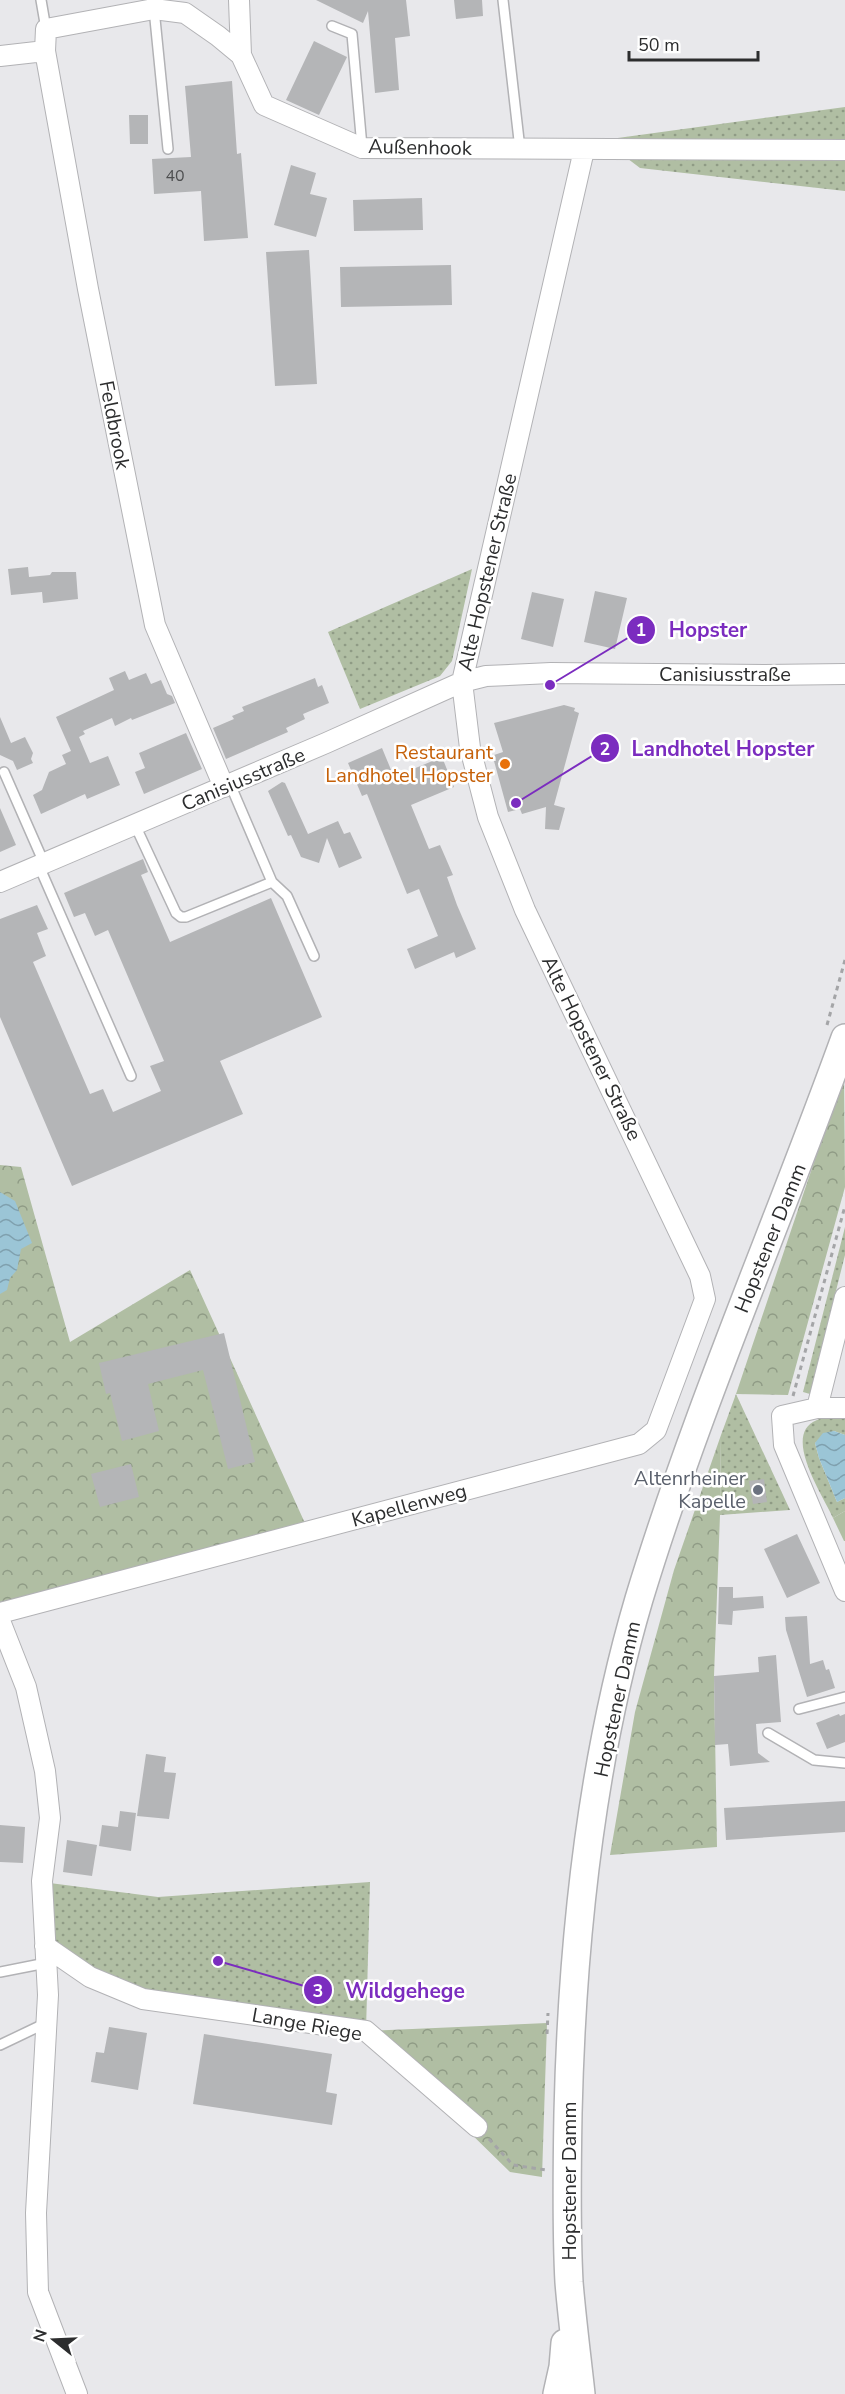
<svg xmlns="http://www.w3.org/2000/svg" width="845" height="2394" font-family="'Nunito Sans',sans-serif">
	<style>
		.grass { fill: url(#grass-dots) }
		.forest { fill: url(#forest-crowns) }
		.green { fill: #b0bea3 }
		.water { fill: url(#water-waves) }
		.building { fill: #b4b5b7 }
		.lines { fill: none; stroke-linecap: round; stroke-linejoin: round }
		.lane-casing { stroke: #b2b2b5; stroke-width: 12 }
		.street-casing { stroke: #b2b2b5; stroke-width: 22 }
		.secondary-casing { stroke: #b2b2b5; stroke-width: 30 }
		.path { stroke: #a4a5a7; stroke-width: 3; stroke-dasharray: 4.5 4.5; stroke-linecap: butt }
		.lane { stroke: #fff; stroke-width: 9 }
		.street { stroke: #fff; stroke-width: 20 }
		.secondary { stroke: #fff; stroke-width: 27 }
		.food-dot { fill: #e8710a; stroke: #fff; stroke-width: 2 }
		.worship-dot { fill: #6b7280; stroke: #fff; stroke-width: 2 }
		.labels { text-anchor: middle; stroke-width: 5; stroke-linejoin: round; paint-order: stroke }
		.number-label { font-size: 16px; fill: #4e4f50 }
		.street-label { font-size: 20px; fill: #2c2d2e; stroke: #fff }
		.food-label { font-size: 20px; fill: #c56008; stroke: #fff; text-anchor: end }
		.worship-label { font-size: 20px; fill: #5b616d; stroke: #fff; text-anchor: end }
		.leader { fill: none; stroke: #7b2cbf; stroke-width: 2 }
		.callout-dot { fill: #7b2cbf; stroke: #fff; stroke-width: 2 }
		.mark-label { font-size: 18px; text-anchor: middle; font-weight: bold; fill: #fff }
		.callout-label { font-size: 21px; text-anchor: middle; font-weight: bold; fill: #7b2cbf; stroke: #fff; stroke-width: 5; stroke-linejoin: round; paint-order: stroke }
	</style>
	<defs>
		<pattern id="grass-dots" width="8" height="8" patternUnits="userSpaceOnUse" patternTransform="scale(1.5)"><rect width="8" height="8" fill="#b0bea3"/><path d="M2 2h.1M6 6h.1" fill="none" stroke="#8f9b85" stroke-width="1.8" stroke-linecap="round"/></pattern>
		<pattern id="forest-crowns" width="20" height="18" patternUnits="userSpaceOnUse" patternTransform="scale(1.5)"><rect width="20" height="18" fill="#b0bea3"/><path d="M2 6a3 3 0 1 1 6 0M12 15a3 3 0 1 1 6 0" fill="none" stroke="#8f9b85"/></pattern>
		<pattern id="water-waves" width="16" height="10" patternUnits="userSpaceOnUse" patternTransform="scale(1.5)"><rect width="16" height="10" fill="#9bc5d6"/><path d="M0 5q4-4 8 0t8 0" fill="none" stroke="#7fa0ae"/></pattern>
	</defs>
	<rect width="100%" height="100%" fill="#e8e8eb"/>
	<path class="grass" d="M845,107V191L640,168L603,140Z
		M472,569L452,661L440,676L360,709L328,632Z
		M845,1227V1255L810,1394L803,1392Z
		M736,1394L790,1510L720,1515L721,1435Z
		M845,1418V1435L834,1431L815,1443L819,1458L837,1502L845,1498V1511L833,1518C823,1495 781,1434 817,1420C826,1416 836,1418 845,1418Z
		M42,1882L158,1897L370,1882L366,2031L143,1999L45,1946Z"/>
	<path class="forest" d="M844,1073L845,1187L788,1395L736,1394Z
		M0,1165L21,1167L70,1342L190,1270L309,1532L0,1613Z
		M721,1435L720,1515L714,1676L717,1847L610,1855L635,1712L674,1570Z
		M547,2023L542,2177L510,2172L366,2031Z"/>
	<path class="green" d="M845,1511V1541H844L833,1518Z"/>
	<path class="water" d="M0,1192L15,1201L32,1243L21,1249L17,1270L10,1278L7,1290L0,1294Z
		M834,1431L845,1435V1498L837,1502L819,1458L815,1443L823,1433Z"/>
	<path class="building" d="M316,0H406L410,36L395,38L399,90L375,93L368,11L363,23Z
		M454,0H482L483,16L456,19Z
		M314,41L347,57L319,115L286,100Z
		M232,81L237,154L241,153L248,238L204,241L201,191L154,194L152,159L191,157L185,86Z
		M129,115H148V144H130Z
		M291,165L316,173L310,194L327,198L316,237L274,225Z
		M422,198L423,230L354,231L353,200Z
		M309,250L317,384L275,386L266,252Z
		M451,265L452,305L341,307L340,267Z
		M28,567L29,577L50,575L52,572H76L78,599L43,603L42,592L11,595L8,569Z
		M595,591L627,598L615,649L584,642Z
		M532,592L564,599L553,647L521,639Z
		M125,671L129,680L146,673L151,684L161,680L167,694L172,696L175,703L132,720L131,718L115,726L112,718L83,731L85,734L79,737L90,763L108,756L120,785L87,799L85,794L41,814L33,795L42,790L49,772L66,764L62,755L71,751L56,717L114,690L109,678Z
		M315,678L318,687L322,685L329,703L303,714L305,719L286,728L288,732L226,759L213,728L234,719L232,716L244,711L242,707Z
		M564,705L575,708L574,711L579,713L554,805L565,808L559,830L545,829L546,807L522,814L520,809L508,812L494,761H496L494,755L503,752L494,723Z
		M0,717L11,743L25,737L33,753L31,759L33,763L17,770L13,761L0,755Z
		M186,733L202,769L144,794L135,772L145,768L139,753Z
		M382,748L394,777L442,757L454,787L411,805L429,849L440,845L453,875L447,877L457,905L476,949L456,958L454,952L415,969L407,949L438,936L419,889L407,894L367,794L362,796L348,763Z
		M282,782L285,783L308,834L338,821L344,834L350,832L362,858L339,868L327,838L319,863L301,857L291,835L288,836L268,791Z
		M0,808L16,845L0,852Z
		M143,859L148,872L141,875L170,942L271,898L322,1017L220,1061L243,1114L72,1186L0,1017V919L37,905L48,929L37,933L46,956L33,962L90,1094L103,1089L113,1112L161,1091L150,1066L164,1061L108,930L95,936L85,913L74,917L64,893Z
		M224,1333L255,1462L228,1469L203,1370L148,1384L159,1431L122,1441L110,1393L106,1394L99,1363Z
		M131,1464L139,1497L100,1507L91,1474Z
		M764,1479L767,1502L753,1504L749,1481Z
		M797,1534L820,1583L787,1598L764,1549Z
		M719,1587H733V1598L763,1596L764,1608L733,1611L732,1625L718,1624Z
		M807,1616L810,1664L823,1660L826,1670L829,1669L835,1688L807,1697L786,1630L785,1617Z
		M776,1655L781,1722L756,1724L758,1753L770,1762L730,1766L728,1744L715,1745L714,1676L759,1672L758,1657Z
		M839,1714L840,1716L845,1714V1742L827,1749L816,1723Z
		M146,1754L166,1757L164,1772L176,1773L169,1819L137,1816Z
		M845,1801V1832L726,1840L724,1808Z
		M120,1811L136,1813L131,1851L99,1846L102,1825L118,1827Z
		M0,1825L25,1827L23,1863L0,1862Z
		M67,1840L97,1845L92,1876L63,1872Z
		M109,2027L147,2033L138,2090L91,2082L96,2052L104,2053Z
		M204,2034L332,2054L326,2092L337,2094L332,2125L193,2104Z"/>
	<g class="lines">
		<g class="lane-casing">
			<path id="lane" d="M41,0L46,29
				M503,0L520,149
				M154,9L168,149
				M332,26L352,34L362,147
				M4,772L44,863
				M230,784L272,882L287,896L314,956
				M135,825L176,913L181,917H186L272,882
				M39,866L131,1076
				M799,1709L845,1697
				M768,1733L814,1760L845,1763
				M0,1972L46,1963
				M0,2045L46,2023"/>
		</g>
		<g class="street-casing">
			<path id="street" d="M239,0L241,55
				M45,51L88,289L155,625L224,787
				M0,56L45,51L46,29L154,9L185,13L218,36L241,55L264,105L362,148L845,150
				M0,882L326,743L462,682L486,676L551,673L764,675L845,674
				M817,1408L845,1297
				M845,1408H817L782,1416L784,1445L845,1591
				M0,1613L639,1444L656,1430L705,1299L700,1276L525,910L488,817L470,748L462,682L584,150
				M0,1621L26,1687L45,1771L50,1818L42,1881L48,1995L36,2213L38,2292L77,2394
				M45,1946L90,1977L143,1999L366,2031L477,2127"/>
		</g>
		<g class="secondary-casing">
			<path id="secondary" d="M557,2394L563,2367L565,2343
				M581,2394C577,2357 572,2319 569,2282C566,2226 567,2169 568,2113C572,1941 590,1765 639,1599C697,1408 777,1226 845,1038"/>
		</g>
		<path class="path" d="M827,1025L845,960
			M793,1396L845,1206
			M547,2034L548,2013
			M489,2139L513,2165L546,2170"/>
		<use href="#lane" class="lane"/>
		<use href="#street" class="street"/>
		<use href="#secondary" class="secondary"/>
	</g>
	<circle class="food-dot" cx="505" cy="764" r="6"/>
	<circle class="worship-dot" cx="758" cy="1490" r="6"/>
	<g class="labels">
		<g class="number-label">
			<text x="175" y="181">40</text>
		</g>
		<g class="street-label">
			<text transform="translate(420 147) rotate(1)" y="7">Außenhook</text>
			<text transform="translate(115 425) rotate(79)" y="7">Feldbrook</text>
			<text transform="translate(487 572) rotate(-77)" y="7">Alte Hopstener Straße</text>
			<text x="725" y="681">Canisiusstraße</text>
			<text transform="translate(243 779) rotate(-23)" y="7">Canisiusstraße</text>
			<text transform="translate(592 1048) rotate(64)" y="7">Alte Hopstener Straße</text>
			<text transform="translate(770 1238) rotate(-68)" y="7">Hopstener Damm</text>
			<text transform="translate(409 1505) rotate(-15)" y="7">Kapellenweg</text>
			<text transform="translate(617 1699) rotate(-78)" y="7">Hopstener Damm</text>
			<text transform="translate(307 2024) rotate(10)" y="7">Lange Riege</text>
			<text transform="translate(569 2181) rotate(-90)" y="7">Hopstener Damm</text>
		</g>
		<g class="food-label">
			<text x="493" y="759">Restaurant<tspan x="493" dy="23">Landhotel Hopster</tspan></text>
		</g>
		<g class="worship-label">
			<text x="746" y="1485">Altenrheiner<tspan x="746" dy="23">Kapelle</tspan></text>
		</g>
	</g>
	<path class="leader" d="M550 685L641 630M516 803L605 748M218 1961L318 1990"/>
	<g class="callout-dot">
		<circle cx="550" cy="685" r="6"/>
		<circle cx="516" cy="803" r="6"/>
		<circle cx="218" cy="1961" r="6"/>
		<circle cx="641" cy="630" r="15"/>
		<circle cx="605" cy="748" r="15"/>
		<circle cx="318" cy="1990" r="15"/>
	</g>
	<g class="mark-label">
		<text x="641" y="636">1</text>
		<text x="605" y="755">2</text>
		<text x="318" y="1997">3</text>
	</g>
	<g class="callout-label">
		<text x="708" y="637">Hopster</text>
		<text x="723" y="756">Landhotel Hopster</text>
		<text x="405" y="1998">Wildgehege</text>
	</g>
	<g transform="translate(54 2340) rotate(288)" stroke="#ffffff" stroke-width="4.5" paint-order="stroke">
	<path d="M0-4.5L10 22L0 15L-10 22Z" fill="#2c2d2e"/>
	<text y="-9" font-size="16" font-weight="bold" text-anchor="middle" fill="#2c2d2e">N</text>
	</g>
	<path d="M629 51v9h129v-9" fill="none" stroke="#2c2d2e" stroke-width="3"/>
	<text x="638" y="51" font-size="18" fill="#2c2d2e" stroke="#ffffff" stroke-width="4.5" paint-order="stroke">50 m</text>
</svg>
